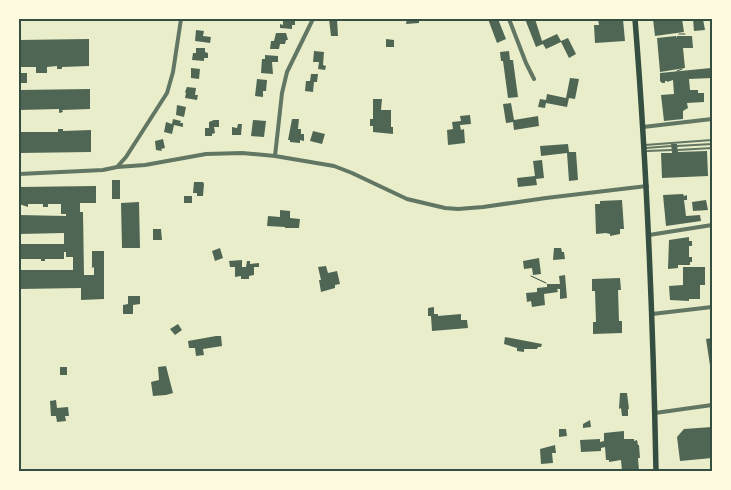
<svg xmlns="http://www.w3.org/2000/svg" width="731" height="490" font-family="Barlow,sans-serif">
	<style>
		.building { fill: #4f6655 }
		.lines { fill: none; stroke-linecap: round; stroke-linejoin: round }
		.path { stroke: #344e41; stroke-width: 1 }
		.service { stroke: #617663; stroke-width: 2 }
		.minor { stroke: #617663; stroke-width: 4 }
		.primary { stroke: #344e41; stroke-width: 5.5 }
		.neatline { fill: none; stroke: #344e41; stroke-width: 2 }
	</style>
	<rect width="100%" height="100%" fill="#e9edc9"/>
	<path class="building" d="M283,19H295V25H292V29L280,28V24L283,25Z
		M329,19H337L338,36H331Z
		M407,19H424V20L419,21V23L406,24Z
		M488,19H498L506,39L497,43Z
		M525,19H535L542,41L557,34L561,41L568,38L576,54L569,58L561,42L546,49L543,44L536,47Z
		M598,19H623L625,41L595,43L594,25H599Z
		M653,19H682L684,32L655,36Z
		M693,19H703L705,30L694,31Z
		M196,30L204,31L203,36L211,37L210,43L195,41Z
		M276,33H286L288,40H286L285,44H280L279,49H270L271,41H274Z
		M676,36V38L677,36H692L693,48H683L685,68L660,72L657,38Z
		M89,39V66L62,67V69H57V66L47,67V73H36V67H19V40Z
		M386,39L394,40V47H386Z
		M196,48H205V52L208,53V58H204V61L192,60L193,53H196Z
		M314,51L324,52L323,65L326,66L325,70L318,69L319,62H313Z
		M509,51L510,60H513L518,97L508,98L503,61H501L500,52Z
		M265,55L278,56V62H272L273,74L261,73L262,59H265Z
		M191,68L200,69L199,79L191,78Z
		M711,68L712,78L689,79L690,90H698V93H704V102L687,103L688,108L683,111V119L664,121L661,95L674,94L673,80L667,82V81H665V83H662L660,81V73Z
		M19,73H27V83H19Z
		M311,74H318L317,82H314L313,92L305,91L306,81H310Z
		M570,78L579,79L575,99L569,98L567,107L546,103L545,108L538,107L540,99L546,100L547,94L566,98Z
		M257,79L267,80L266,91H263V97L255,96Z
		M187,87L196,88L195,95H198L197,100L185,98L186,93L185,92Z
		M90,89V109L62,110L63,112L59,113V109L19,110V90Z
		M373,99H382L381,110H391V127H393V134L373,132V126H370V119H373Z
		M511,103L514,120L538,116L539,126L514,130L513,122L506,123L503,104Z
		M177,105L186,107L184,117L176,115Z
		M470,115L471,124L460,125L461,130L464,129L465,143L448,145L447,130L453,129L452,122L461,121L460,116Z
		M173,119L181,121L180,123H183V127L174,125L172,134L164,132L166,122L172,124Z
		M292,119H299L298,129H301V134H304V141L300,140V143L290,142V140H288Z
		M214,120H219V127H214L215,133L212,134V136H205V128H209V122Z
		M253,120L266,121L264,137L251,136Z
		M238,124H242L241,135H232V127L237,128Z
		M58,129H63V131L91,130V152L19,153V132H58Z
		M313,131L325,134L322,144L310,141Z
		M163,139L165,148L161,149L162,151L156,150L155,141Z
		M568,144L569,152H576L578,180L569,181L567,153L541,156L540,146Z
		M671,144H677L678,152L707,151L708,176L662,178L661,153H672Z
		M542,160L544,178L536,179L537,185L518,187L517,178L535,176L533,161Z
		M112,180H120V199H112Z
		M194,182H203L204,184L203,196H197V193H193Z
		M96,186V203H80V212H83L84,275H94V267L92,268V251H104V299L81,300V288L19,289V270H73V257H66V252H64V259H45V261H41V259H19V244H64V233L19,234V215L66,216V214H61V204H48V207H43V204H28V207L19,204V187Z
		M683,194L684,196L687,195V200H684L686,216L700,215L701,221L666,226L663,195Z
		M184,196H192V203H184Z
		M622,200L624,229H620V234L610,236V234L606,233L596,234L595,204H600V201Z
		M706,200L708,210L693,211L692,202Z
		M139,202L140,248H122L121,203Z
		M280,210L290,211V218L300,219L299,228H285V227L267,226L268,216L280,217Z
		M153,229H161L162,240H153Z
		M689,237V241H692V246H689V257H692V262H690V265H678V268L668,269L669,240Z
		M220,248L223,258L215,261L212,251Z
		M554,248H561L562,252H564L565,259L553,260Z
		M539,258L541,274L533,275L532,268L524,269L523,261Z
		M242,260V267H246L247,261H250V264L259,263V267H254V275L249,276V279H241V276L235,277V267H230L229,261Z
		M326,266L328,273L337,271L340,284L335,285V288L321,292L319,280H321L318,267Z
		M683,267H705V285H700V299H689V301L670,300L669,286L683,285Z
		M565,275L567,298L560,299V289H557L558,292L544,294L545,305L532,307L531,301L527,302L526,293L537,292V288L547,287V284H560L559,276Z
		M620,278L621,290H618L619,321H622V333L593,334V322H596L595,291H592V279Z
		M128,296H140V304L133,305V314H123V305L128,304Z
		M434,307V314H438V316L461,314V320H467L468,328L432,331L431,316H428V308Z
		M178,324L182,330L175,335L170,329Z
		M216,336H221L222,346L203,349L204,355L196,356L195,348H189L188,341Z
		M505,337L542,344L541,347H538L537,349H524V352L517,351V348L504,344Z
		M712,338V372H711L706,339Z
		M166,366L173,393L166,395L153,396L151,382L159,380L158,367Z
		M60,367H67V375H60Z
		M620,393H627L629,409H628V416H622L621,408L619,409Z
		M56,400L57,408L68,407L69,416H65L66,421L57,422L56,416H51L50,401Z
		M590,420L591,427L583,428V424Z
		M712,427V458L680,461L677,437L684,429Z
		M559,429H566L567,436L559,437Z
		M624,431V439H634V441L637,440L638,445H639L640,458H638L639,471H622L621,460L609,462V460H606L605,447L601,448V451L581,452L580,440L600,439V442L604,441V433Z
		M555,445L556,453H552L553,463L541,464L540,449Z"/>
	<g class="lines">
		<path class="path" d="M679,34H685
			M677,71L682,69
			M531,276L546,283"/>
		<path class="service" d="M645,145L712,140
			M677,146L712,144
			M646,148L671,146
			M678,150L712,148
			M647,151L672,150"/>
		<path class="minor" d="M509,19L526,63L534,79
			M643,127L712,119
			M275,156L282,93L287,72L313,19
			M117,167L126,157L167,93L173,72L181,19
			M19,174L103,170L117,167L145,165L206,154L242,153L275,156L334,166L352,173L407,199L445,208L458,209L483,207L546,198L647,186
			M649,235L712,225
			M652,314L712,307
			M655,413L712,405"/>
		<path class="primary" d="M635,19C647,169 653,320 656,471"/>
	</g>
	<rect width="731" height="490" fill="none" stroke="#fefae0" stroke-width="40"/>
	<rect x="20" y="20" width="691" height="450" class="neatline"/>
</svg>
